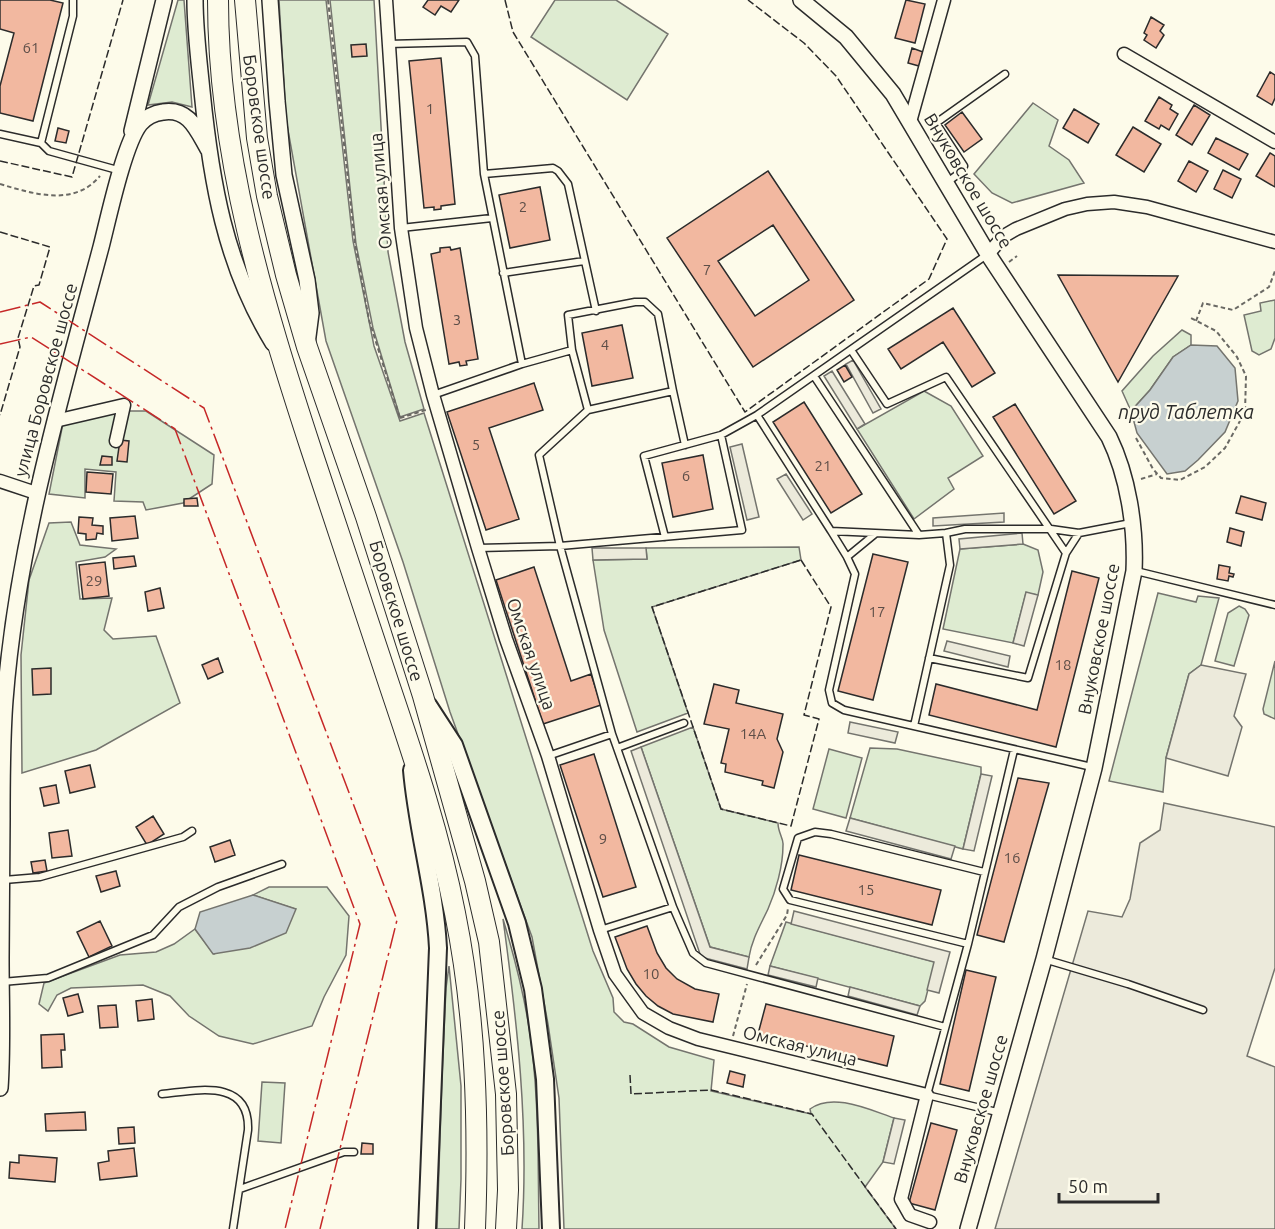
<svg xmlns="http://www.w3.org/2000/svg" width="1275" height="1229" font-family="Ubuntu,sans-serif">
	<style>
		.green { fill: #deebd1; stroke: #74746e; stroke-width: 1.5 }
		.parking { fill: #eceadb; stroke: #74746e; stroke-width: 1.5 }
		.water { fill: #c7d0d0; stroke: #74746e; stroke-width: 1.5 }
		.building { fill: #f2b8a0; stroke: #2b2b2b; stroke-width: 1.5; fill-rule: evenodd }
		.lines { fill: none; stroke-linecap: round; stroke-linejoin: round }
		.service-casing { stroke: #2b2b2b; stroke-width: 9 }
		.minor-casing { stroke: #2b2b2b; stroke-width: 15 }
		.tertiary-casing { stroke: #2b2b2b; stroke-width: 18 }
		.secondary-casing { stroke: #2b2b2b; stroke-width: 20 }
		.primary-casing { stroke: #2b2b2b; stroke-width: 22 }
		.path { stroke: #6a6964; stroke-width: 2; stroke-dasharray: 4.5 3; stroke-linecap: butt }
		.service { stroke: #fdfbea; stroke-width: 6 }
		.minor { stroke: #fdfbea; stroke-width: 12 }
		.tertiary { stroke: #fdfbea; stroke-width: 15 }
		.secondary { stroke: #fdfbea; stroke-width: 16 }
		.primary { stroke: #fdfbea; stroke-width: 20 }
		.fence { stroke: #2b2b2b; stroke-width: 1.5; stroke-dasharray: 8 3; stroke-linecap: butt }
		.power { stroke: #c62828; stroke-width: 1.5; stroke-dasharray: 21 4.5 3 4.5; stroke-linecap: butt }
		.labels { text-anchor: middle; stroke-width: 4.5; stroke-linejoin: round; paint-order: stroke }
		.number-label { font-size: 15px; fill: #5d4e48 }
		.street-label { font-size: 18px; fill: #2b2b2b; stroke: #fdfbea }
		.water-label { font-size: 20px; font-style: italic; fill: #2b2b2b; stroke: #fdfbea }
	</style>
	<rect width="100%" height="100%" fill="#fdfbea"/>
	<path class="green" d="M178,0H184L192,107L172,102L148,105Z
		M279,0H326L353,241L374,346L400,421L424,413L593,951L613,998L614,1012L624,1022L633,1024L669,1047L714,1060L711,1091L811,1114L810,1109C833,1092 870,1110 894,1118L883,1162L865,1187L896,1229H564L559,1098L548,1024L532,937L450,712L403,562L326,341L286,119Z
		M330,0H374L388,252L405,342L424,409L400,417L373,328L356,244Z
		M555,0H616L668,34L627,100L531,37Z
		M1033,103L1058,120L1049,146L1069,160L1084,183L1012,203L992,193L974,174Z
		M1275,300V338L1271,349L1259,355L1252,351L1244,315L1261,311L1260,303Z
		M1182,330L1191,335V345L1173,357L1150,390L1131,411L1122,391L1153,356Z
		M924,391L951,406L983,456L948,478L954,489L914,519L857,429Z
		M121,411H146L214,455L212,484L183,503L146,510L143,502L114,501L116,472L85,469V498L49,494L63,423Z
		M71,522L80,545L116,549L105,557L76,562L80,599L112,598L104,630L113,639L156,636L180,703L96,750L22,773L21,655L29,580L49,523Z
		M1023,544L1038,550L1043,572L1038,595L1026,593L1013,643L943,629L960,549Z
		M799,547L801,560L652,607L688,713L637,732L604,630L593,560L647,559L646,548Z
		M1158,593L1196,602L1198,596L1219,598L1201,665L1189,674L1166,758L1163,792L1109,781Z
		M1239,606L1245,609L1249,615L1234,666L1215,661L1228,613Z
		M1275,661V719L1264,714L1263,709Z
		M693,727L721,809L778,823C778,833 784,839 783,845C783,866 776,891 768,909C760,926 752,939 749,957L710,947L641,747Z
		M870,748L897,749L981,767V774L963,849L850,818Z
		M829,749L862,758L846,818L813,809Z
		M269,887H327L349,916L346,955L324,997L312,1026L253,1044L219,1036L189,1016L170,996L143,985L71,988L57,995L48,1011L39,1004L44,983L120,955L156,952L174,944L195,929L214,954L295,909L253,895Z
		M503,919C516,962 527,1005 532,1049C539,1109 538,1169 539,1229H522C529,1126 517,1021 503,919Z
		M786,922L935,962L925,1001L920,1006L770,966Z
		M449,966L461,1086V1179L459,1229H437L442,1077L446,988Z
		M262,1082L285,1083L281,1143L258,1141Z"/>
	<path class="parking" d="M853,360L881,409L873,413L846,364Z
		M832,371L865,424L857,429L824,376Z
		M742,444L759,517L747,520L730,447Z
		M786,474L812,514L803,520L777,479Z
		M1004,513V522L933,526V518Z
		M1022,533L1023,544L960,549L959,539Z
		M592,548H646L647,559L593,560Z
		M1026,592L1038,595L1024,646L1013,643Z
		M947,641L1010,656L1008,667L944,651Z
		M1201,665L1246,674L1234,716L1242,727L1228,776L1166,758L1189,674Z
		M850,722L898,732L895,743L848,733Z
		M641,747L710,947L749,957L747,969L701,957L631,751Z
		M981,774L992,776L974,851L963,849Z
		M1164,803L1275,827V968L1247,1056L1275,1067V1229H995L1088,911L1122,917L1130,899L1140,843L1160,830Z
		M850,818L955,846L951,859L846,831Z
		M794,911L950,952L939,993L927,990L934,962L791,924Z
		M770,966L818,978L816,987L768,975Z
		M850,987L920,1006L917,1015L848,996Z
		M894,1118L905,1120L894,1164L883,1162Z"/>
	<path class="water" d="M1191,345L1217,346L1235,368L1238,401L1225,432L1198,460L1185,471L1167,474L1137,433L1131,411L1150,390L1173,357Z
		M253,895L296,909L286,933L250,948L213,954L195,929L200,912Z"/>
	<path class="building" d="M0,0H50L63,3L33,121L0,113V86L14,33L0,29Z
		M428,0H459L451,12L441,6L435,15L423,7Z
		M906,0L925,4L915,43L895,38Z
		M1151,17L1164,25L1160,31L1164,35L1156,48L1144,40L1147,35L1144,33Z
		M366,44L367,56L352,57L351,45Z
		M912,48L923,52L919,66L908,63Z
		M441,58L455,204L441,206V209L434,210V207L424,208L409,61Z
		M1270,72L1275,75V98L1272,105L1257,96Z
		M1159,97L1172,105L1170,109L1178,114L1169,130L1161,125L1159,129L1145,121Z
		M1194,105L1210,115L1192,145L1176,135Z
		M1074,109L1099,124L1088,143L1063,128Z
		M962,112L982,139L964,152L945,125Z
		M1133,127L1161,144L1144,172L1116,155Z
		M58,128L69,131L66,143L55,141Z
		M1216,138L1248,154L1239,170L1208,153Z
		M1270,153L1275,156V187L1256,176Z
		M1189,161L1208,171L1196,192L1178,181Z
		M1223,170L1241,179L1232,198L1214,189Z
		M768,171L854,300L753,367L667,238ZM773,225L809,280L755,316L718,261Z
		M540,187L550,240L510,248L499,195Z
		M450,247L451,250L460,248L478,359L466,361L467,365L460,366L459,362L449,364L431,254L440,252V248Z
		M1058,275L1178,276L1118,382Z
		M953,308L995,373L972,387L943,342L901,369L888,349Z
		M622,325L633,378L592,386L582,333Z
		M845,365L852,377L844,382L837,370Z
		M534,383L543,410L489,428L519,519L486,530L447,412Z
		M804,402L862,494L831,513L773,422Z
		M1015,404L1076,501L1054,514L993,417Z
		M120,440L129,441L127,462L117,461Z
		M703,455L713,509L673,517L662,463Z
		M102,456L112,457V465H100Z
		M87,472L113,474L111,494L86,492Z
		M1241,496L1266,503L1262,520L1236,513Z
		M197,498L198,506H184V499Z
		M135,516L138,538L112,541L110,518Z
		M79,517L93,518L92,525L103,526V534L97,533L96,539L86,540V534L78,533Z
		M1230,528L1244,532L1241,546L1227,542Z
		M873,554L908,562L873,700L838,691Z
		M134,556L136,566L114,569L113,558Z
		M105,562L109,596L83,599L79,565Z
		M1219,565L1230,567L1229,573L1234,574L1233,577L1229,576L1228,581L1217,579Z
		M534,567L571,681L591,674L601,705L543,724L496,580Z
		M1072,571L1099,578L1056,747L929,715L936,684L1037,710Z
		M160,588L164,608L148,611L145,592Z
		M218,658L223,672L208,679L202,665Z
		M51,668V694L33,695L32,669Z
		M714,684L739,690L736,703L783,714L777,739L783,752L774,788L762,785L763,781L725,772L726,764L721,763L729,729L704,724Z
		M594,754L636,887L603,897L560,765Z
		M90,765L95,787L70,793L65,771Z
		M1018,778L1049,783L1004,942L977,935Z
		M56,785L59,803L44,806L40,788Z
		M153,816L164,834L147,845L136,827Z
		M68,830L72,856L52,858L49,833Z
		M230,840L235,855L215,862L210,847Z
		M799,855L941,890L932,925L791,890Z
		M45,860L47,871L33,873L31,862Z
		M116,871L120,886L101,892L96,876Z
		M100,921L112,946L89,957L77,932Z
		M647,926L657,953L666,968L677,979L695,989L719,994L713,1022L673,1014L658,1006L646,996L636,984L627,969L615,937Z
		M966,970L996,977L969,1091L940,1084Z
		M78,994L83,1012L68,1016L63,998Z
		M152,999L154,1019L138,1021L136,1001Z
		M766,1004L894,1036L887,1066L758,1034Z
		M116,1005L118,1027L100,1028L98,1006Z
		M64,1034L65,1050H61L62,1067L42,1068L41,1035Z
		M730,1071L745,1075L743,1087L727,1083Z
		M85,1112L86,1130L46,1131L45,1114Z
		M931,1123L957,1130L935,1210L909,1203Z
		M134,1127L135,1143L119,1144L118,1128Z
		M362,1143L373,1144V1154H361Z
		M134,1148L137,1176L100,1180L98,1163L109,1161L108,1151Z
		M19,1155L57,1158L55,1182L9,1178L10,1162L19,1163Z"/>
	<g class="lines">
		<g class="service-casing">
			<path id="service" d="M388,44L467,42L475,56L484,174L522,364L433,395
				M0,134L41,143L49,151L121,171
				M41,143L73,16V0
				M484,174L553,168L558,171L568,184L596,311
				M946,183L961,172L964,166L936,123L1005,74
				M401,228L492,218
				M503,273L584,261
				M851,350L887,404L946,377L1066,553L1028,678L929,658
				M522,364L572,350L588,410L673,391L658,314L645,302H635L568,315L572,350
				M673,391L685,445
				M588,410L539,455L560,546L612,734
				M757,415L831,531L919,535L814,376
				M831,531L847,557L855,574L829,690L832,703L844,710L1092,767
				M946,533L965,529H1051L1079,533L1131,523
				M665,537L644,456L721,435L757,415L988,254
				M478,548L560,546L742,530L721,435
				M1066,553L1079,533
				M847,557L875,534
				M1136,571L1275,605
				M914,726L950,565L946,533L919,535
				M548,756L612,734L617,748
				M4,880L40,877L183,837L192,831
				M673,907L617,748L684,723
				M600,930L673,907L693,953L706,963L945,1027
				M968,944L790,900L783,889L798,838L815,832L831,834L984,872
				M1044,959L1128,984L1203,1010
				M2,982L48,978L153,935L179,907L218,887L282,864
				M162,1094C195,1091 250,1077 248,1130L233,1229
				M1001,1113L927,1095L968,944L1014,750
				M240,1189L344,1152H354"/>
		</g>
		<g class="minor-casing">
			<path id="minor" d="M386,0L401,228L416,328L433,395L478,548L506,639L548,756L600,930L615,974L643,1013L669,1028L698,1039L927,1095L901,1199L910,1215L930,1222
				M1124,54L1275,142
				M910,122L944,0
				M988,254L1004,236L1016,229L1065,209L1087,204L1114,202L1147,207L1275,242
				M55,421L124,405L116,441
				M0,481L36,493"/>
		</g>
		<g class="tertiary-casing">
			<path id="tertiary" d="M195,0C195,30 199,61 202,91C211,181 225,265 273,343
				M270,0L277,101L284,175L307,280L311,313L307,344
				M801,0L846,37L893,94L988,254L1109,437C1128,476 1136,527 1134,571L1094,768L1044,959L968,1229
				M132,131L164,0
				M0,1088C3,1045 1,1002 1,958C1,912 2,865 2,818C2,779 2,739 5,700C17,545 61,397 101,247C108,220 124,144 140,124C145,118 154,113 163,112C189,108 197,130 208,149"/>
		</g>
		<g class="secondary-casing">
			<path id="secondary" d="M428,705L454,745L517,923L533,989L545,1079L551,1229
				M412,770C417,830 435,888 438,948L427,1229"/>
		</g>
		<g class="primary-casing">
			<path id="primary" d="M218,0C218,156 264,305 312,452C338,530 364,609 390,687C415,761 440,836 455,913C476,1017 479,1123 475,1229
				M245,0L257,138L267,196L286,275L307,347L366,517L423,696L475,881L489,942L506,1094L508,1190L506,1229"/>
		</g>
		<path class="path" d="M328,0L355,243L369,320L400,418
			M0,184C34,194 74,207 100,176
			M1009,262L1017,256
			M1196,321L1203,303L1233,310L1269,287L1275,271
			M400,418L426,410
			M1136,438L1153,469L1161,478L1180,480L1205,467L1225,448L1245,412L1246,376L1237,357L1216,331L1191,318
			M1141,479L1157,474
			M756,965L787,915L788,908
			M733,1036L747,984"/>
		<use href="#service" class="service"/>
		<use href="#minor" class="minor"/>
		<use href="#tertiary" class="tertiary"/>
		<use href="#secondary" class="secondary"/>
		<use href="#primary" class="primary"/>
		<path class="fence" d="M505,0L513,32L745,412L929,279L947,239L836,76L804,43L748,0
			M0,161L72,177L123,0
			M0,232L50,247L39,285L34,286L18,338L20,347L0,415
			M801,560L831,607L804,715L819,719L791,826L721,809L652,607Z
			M630,1075L631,1094L711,1090L812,1114L896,1229"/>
		<path class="power" d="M0,312L40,302L204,408L397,920L320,1229
			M0,344L31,337L175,429L360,924L285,1229"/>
	</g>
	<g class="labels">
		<g class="number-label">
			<text x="31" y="53">61</text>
			<text x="430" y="114">1</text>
			<text x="523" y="212">2</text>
			<text x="707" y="275">7</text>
			<text x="457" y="325">3</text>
			<text x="605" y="350">4</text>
			<text x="476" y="450">5</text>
			<text x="823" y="471">21</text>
			<text x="686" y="481">6</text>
			<text x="94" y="586">29</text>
			<text x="877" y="617">17</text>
			<text x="1063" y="670">18</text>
			<text x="753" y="739">14А</text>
			<text x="603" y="844">9</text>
			<text x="1012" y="863">16</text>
			<text x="866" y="895">15</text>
			<text x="651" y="979">10</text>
		</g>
		<g class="street-label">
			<text transform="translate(259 127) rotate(82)" y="6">Боровское шоссе</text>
			<text transform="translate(968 181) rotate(59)" y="6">Внуковское шоссе</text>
			<text transform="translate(381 191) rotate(-95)" y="6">Омская улица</text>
			<text transform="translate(46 380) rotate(-75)" y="6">улица Боровское шоссе</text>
			<text transform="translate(396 611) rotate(73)" y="6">Боровское шоссе</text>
			<text transform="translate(1099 639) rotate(-79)" y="6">Внуковское шоссе</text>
			<text transform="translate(531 654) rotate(71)" y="6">Омская улица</text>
			<text transform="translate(800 1046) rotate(14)" y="6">Омская улица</text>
			<text transform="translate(503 1083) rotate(-94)" y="6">Боровское шоссе</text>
			<text transform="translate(981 1109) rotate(-74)" y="6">Внуковское шоссе</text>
		</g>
		<g class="water-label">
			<text x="1186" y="419">пруд Таблетка</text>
		</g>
	</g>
	<path d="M1059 1193v9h99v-9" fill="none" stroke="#2b2b2b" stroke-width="3"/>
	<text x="1068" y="1193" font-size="18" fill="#2b2b2b" stroke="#fdfbea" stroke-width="4.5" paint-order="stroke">50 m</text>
</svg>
